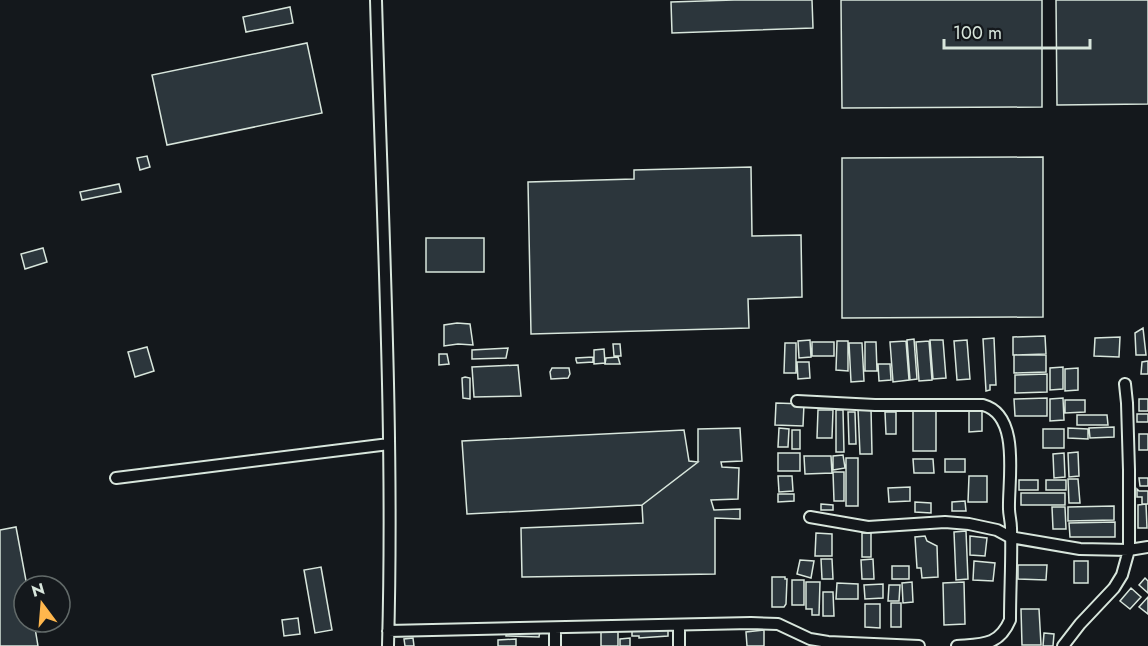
<svg xmlns="http://www.w3.org/2000/svg" width="1148" height="646" font-family="Jost,sans-serif">
	<style>
		.building { fill: #2c363c; stroke: #d8e6dc; stroke-width: 1.5 }
		.lines { fill: none; stroke-linecap: round; stroke-linejoin: round }
		.minor-casing { stroke: #d8e6dc; stroke-width: 14 }
		.minor { stroke: #14181c; stroke-width: 10 }
	</style>
	<rect width="100%" height="100%" fill="#14181c"/>
	<path class="building" d="M734,0H812L813,28L672,33L671,2Z
		M841,0H1042V107L842,108Z
		M1056,0H1148V104L1057,105Z
		M290,7L293,23L246,32L243,17Z
		M307,43L322,113L167,145L152,75Z
		M147,156L150,167L140,170L137,158Z
		M1043,157V317L842,318V158Z
		M751,167L752,236L801,235L802,297L748,299L749,328L531,334L528,182L634,179V170Z
		M119,184L121,192L82,200L80,192Z
		M426,238H484V272H426Z
		M43,248L47,262L25,269L21,254Z
		M457,323L470,324L473,345L458,344L444,346V325Z
		M1143,328L1146,355H1136L1135,333Z
		M1045,336L1046,354L1013,355V337Z
		M1120,337L1119,357L1094,356L1095,338Z
		M994,338L996,385H990V390L986,391L983,339Z
		M914,339L917,379L910,380L907,340Z
		M810,340L811,357L799,358L798,341Z
		M930,340H943L946,378L933,379Z
		M967,340L970,379L957,380L954,341Z
		M837,341H848V371L836,370Z
		M906,341L909,380L893,382L890,342Z
		M929,341L932,380L919,381L916,342Z
		M812,342H834V356H812Z
		M865,342H876L877,371H865Z
		M785,343H796V373H784Z
		M849,343H862L864,381L851,382Z
		M613,344H620L621,356H614Z
		M147,347L154,371L135,377L128,352Z
		M508,348L506,358L472,359V350Z
		M604,349L605,363L594,364V350Z
		M439,354H447L449,364L439,365Z
		M1014,355H1046V372L1014,373Z
		M593,357V362L577,363L576,360V358Z
		M618,357L620,364H605L606,358Z
		M1148,361V374H1141L1142,362Z
		M797,362H809L810,378L798,379Z
		M878,364H890L891,380L879,381Z
		M518,365L521,396L474,397L472,367Z
		M1063,367V389L1050,390V368Z
		M552,368H569L570,374L568,378L551,379L550,372Z
		M1078,368V390L1065,391V369Z
		M1047,374V392L1015,393V375Z
		M465,377L470,378V399L463,398L462,378Z
		M1047,398V416H1015L1014,399Z
		M1063,398L1064,420L1050,421V399Z
		M1139,399H1148V411H1139Z
		M1065,400H1085V412L1065,413Z
		M776,403L804,404L803,426L775,425Z
		M871,408L872,454H860L858,409Z
		M913,409H936V451H913Z
		M982,409V431L969,432V410Z
		M818,410H833L832,438H817Z
		M836,410H843L844,452H836Z
		M848,412H855L856,444H849Z
		M885,412H896V434H886Z
		M1137,414H1148V422H1137Z
		M1077,415H1107L1108,425H1077Z
		M1114,427V437L1090,438L1089,428Z
		M740,428L742,461L721,462L722,467L739,468L738,499L711,500L714,510L740,509V519L715,518V574L522,577L521,528L643,523L642,505L698,462V429Z
		M779,428L789,429L788,447H778Z
		M1068,428L1088,429V439L1068,438Z
		M1043,429H1064V448H1043Z
		M684,430L689,461L698,462L642,505L467,514L462,441Z
		M792,430H800V449H792Z
		M1139,434H1148V450H1139Z
		M1078,452L1079,476L1069,477L1068,453Z
		M778,453H800V471H778Z
		M1064,453L1065,477L1054,478L1053,454Z
		M843,455L845,468L833,470V456Z
		M804,456H831L832,473L805,474Z
		M846,458H858V506H846Z
		M913,459H933L934,473H914Z
		M945,459H965V472H945Z
		M833,472H844V501H834Z
		M778,476H792L793,491L779,492Z
		M969,476H987V502H968Z
		M1139,478H1148V486H1140Z
		M1068,479H1078L1080,503H1069Z
		M1019,480H1038V490H1019Z
		M1046,480H1066V490H1046Z
		M910,487V501L889,502L888,488Z
		M1137,489L1139,491H1148V504H1142V497H1137Z
		M1021,493H1065V505H1021Z
		M778,494H794V501L778,502Z
		M965,501L966,511H952V502Z
		M915,502L931,503V513L915,512Z
		M821,504L833,505V510H821Z
		M1146,504L1147,528H1138V505Z
		M1114,506V520L1068,521V507Z
		M1052,507H1065L1066,529H1053Z
		M1115,522V537H1070L1069,523Z
		M16,527L27,586H24V622H34L38,646H0V530Z
		M966,531L968,579L956,580L954,532Z
		M816,533L832,534V556H815Z
		M862,533H871V557H862Z
		M925,536L927,541L937,546L938,577L922,578L921,568H917L915,537Z
		M970,536L987,538L985,556L970,555Z
		M821,559H832L833,579H822Z
		M873,559L874,579H862L861,560Z
		M800,560L814,561L811,578L797,574Z
		M974,561L995,563L993,581L973,580Z
		M1074,561H1088V583H1074Z
		M1018,565H1047L1046,580L1018,579Z
		M892,566H909V579H892Z
		M321,567L332,630L315,633L304,570Z
		M772,577H785V579H787L786,604L784,607H772Z
		M1145,578L1148,581V593L1139,585Z
		M792,580H804V605H792Z
		M806,582H820L819,615H812V609H806Z
		M912,582L913,602L903,603L902,583Z
		M964,582L965,624L944,625L943,583Z
		M837,583L858,584V599H836Z
		M883,584V598L865,599L864,585Z
		M889,585H900L899,601H888Z
		M1131,588L1141,597L1130,609L1120,601Z
		M823,592H833L834,616H823Z
		M1148,597V614L1139,607Z
		M891,603H901V627H891Z
		M865,604H880V628L865,627Z
		M1021,609H1039L1041,645H1022Z
		M298,618L300,634L284,636L282,620Z
		M632,629H668V636L639,638V636H632Z
		M506,630H540L539,637L506,636Z
		M764,630V646H747L746,632Z
		M618,631V646H601V632Z
		M1044,633L1054,634L1053,646H1043Z
		M413,638L414,646H405L404,639Z
		M630,638V646H620V639Z
		M516,639V646H498V640Z"/>
	<g class="lines">
		<g class="minor-casing">
			<path id="minor" d="M376,0C382,215 394,430 388,646
				M797,401L875,405H983C1021,415 1008,481 1009,509C1009,515 1011,521 1011,528C1012,558 1010,589 1010,620C999,646 982,644 957,646
				M116,478L389,444
				M810,517L868,527L945,522L969,524L997,530L1010,537L1080,549L1129,550L1148,547
				M679,626V646
				M555,628V646
				M388,631L751,623L778,624L810,639L828,642L919,646
				M1063,646L1080,624L1114,588L1122,575L1129,550V470L1127,403L1125,384"/>
		</g>
		<use href="#minor" class="minor"/>
	</g>
	<g transform="translate(42 604) rotate(344)"><circle r="28" fill="#14181c" stroke="#626a69" stroke-width="1.5"/>
	<path d="M0-4.5L10 22L0 15L-10 22Z" fill="#ffb74d"/>
	<text y="-9" font-size="16" font-weight="bold" text-anchor="middle" fill="#d8e6dc">N</text>
	</g>
	<path d="M944 39v9h146v-9" fill="none" stroke="#d8e6dc" stroke-width="3"/>
	<text x="953" y="39" font-size="18" fill="#d8e6dc" stroke="#14181c" stroke-width="4.5" paint-order="stroke">100 m</text>
</svg>
